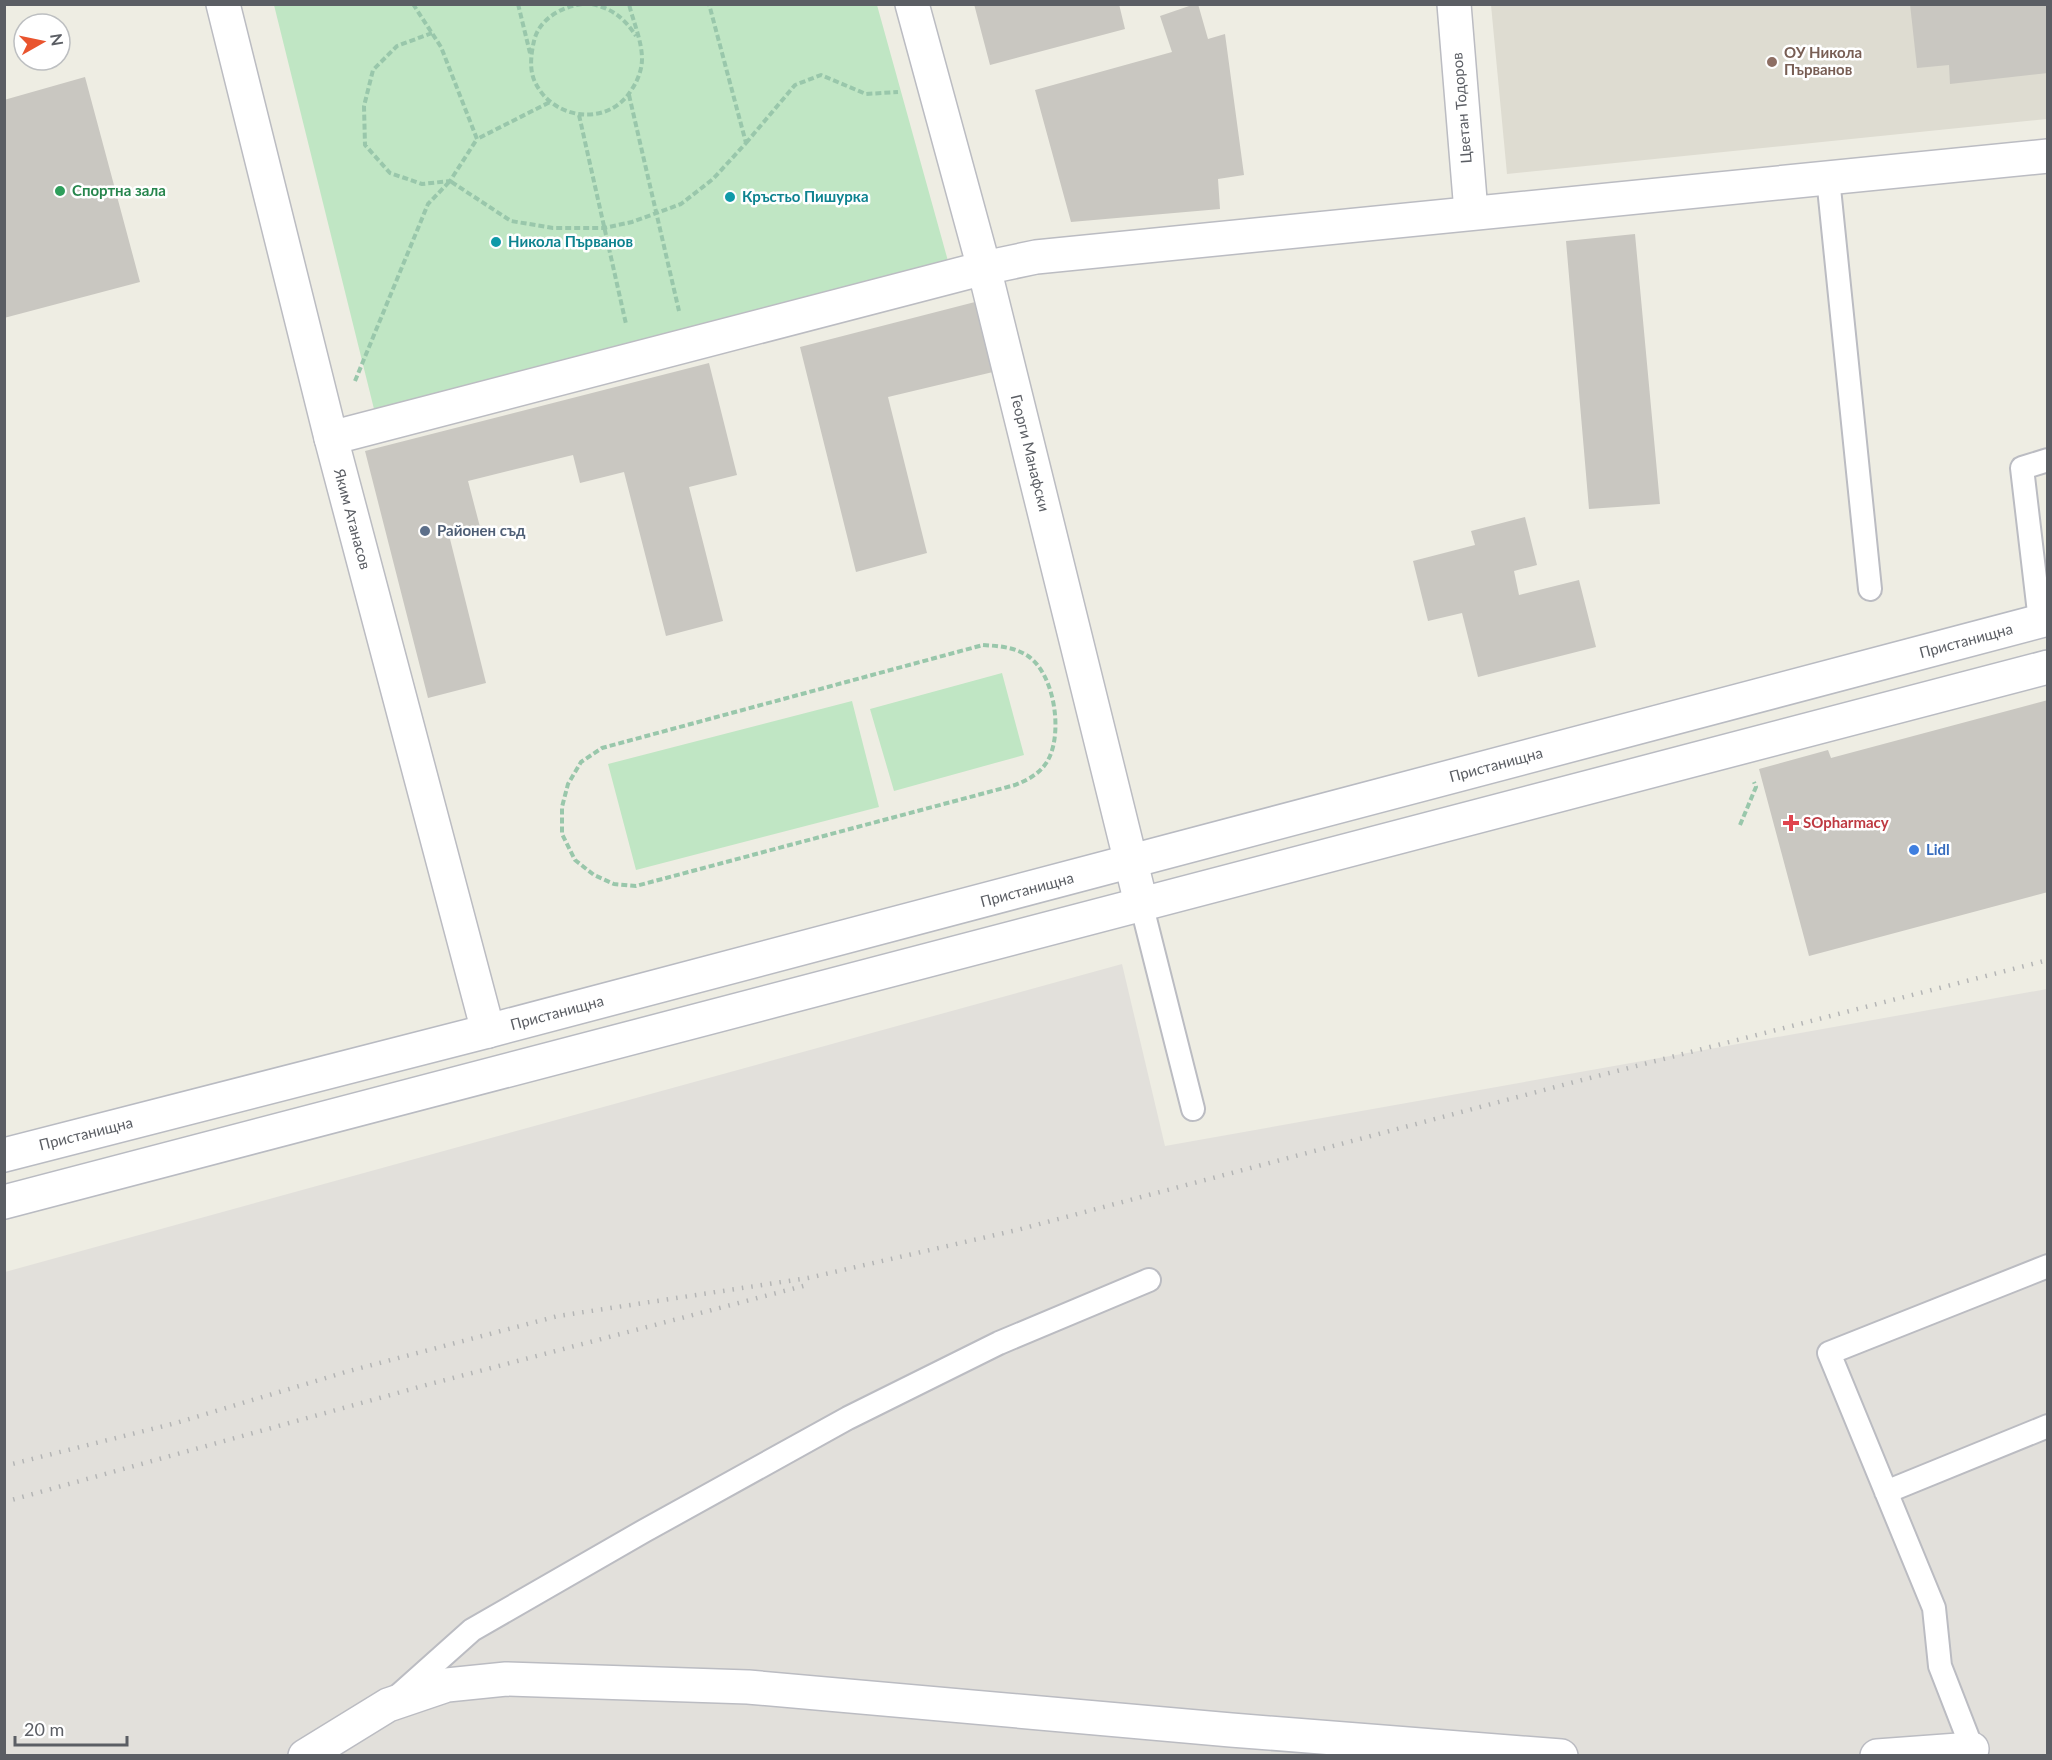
<svg xmlns="http://www.w3.org/2000/svg" width="2052" height="1760" font-family="Lato,sans-serif">
	<style>
		.industrial { fill: #e2e0db }
		.education { fill: #dedcd1 }
		.green { fill: #c0e6c4 }
		.building { fill: #c9c7c1 }
		.lines { fill: none; stroke-linecap: round; stroke-linejoin: round }
		.service-casing { stroke: #bbbcc2; stroke-width: 26 }
		.pedestrian-casing { stroke: #bbbcc2; stroke-width: 36 }
		.minor-casing { stroke: #bbbcc2; stroke-width: 36 }
		.secondary-casing { stroke: #b9bbc2; stroke-width: 36 }
		.path { stroke: #99c7ab; stroke-width: 4; stroke-dasharray: 6 3; stroke-linecap: butt }
		.service { stroke: #fff; stroke-width: 22 }
		.pedestrian { stroke: #fff; stroke-width: 33 }
		.minor { stroke: #fff; stroke-width: 33 }
		.secondary { stroke: #fff; stroke-width: 33 }
		.rail { stroke: #b4b5b5; stroke-width: 4.5; stroke-dasharray: 1.5 8; stroke-linecap: butt }
		.education-dot { fill: #8d6e63; stroke: #fff; stroke-width: 2 }
		.leisure-dot { fill: #2e9e5b; stroke: #fff; stroke-width: 2 }
		.culture-dot { fill: #0f9aa8; stroke: #fff; stroke-width: 2 }
		.service-dot { fill: #5c6f8a; stroke: #fff; stroke-width: 2 }
		.health-dot { fill: #e0444e; stroke: #fff; stroke-width: 2 }
		.shop-dot { fill: #3f7fe0; stroke: #fff; stroke-width: 2 }
		.labels { text-anchor: middle; stroke-width: 5; stroke-linejoin: round; paint-order: stroke }
		.education-label { font-size: 15px; font-weight: bold; fill: #785e54; stroke: #fff; text-anchor: start }
		.street-label { font-size: 15px; fill: #5b5e64; stroke: #fff }
		.leisure-label { font-size: 15px; font-weight: bold; fill: #27864d; stroke: #fff; text-anchor: start }
		.culture-label { font-size: 15px; font-weight: bold; fill: #0d838f; stroke: #fff; text-anchor: start }
		.service-label { font-size: 15px; font-weight: bold; fill: #4e5e75; stroke: #fff; text-anchor: start }
		.health-label { font-size: 15px; font-weight: bold; fill: #be3a42; stroke: #fff; text-anchor: start }
		.shop-label { font-size: 15px; font-weight: bold; fill: #366cbe; stroke: #fff; text-anchor: start }
	</style>
	<rect width="100%" height="100%" fill="#eeede3"/>
	<path class="industrial" d="M1122,964L1165,1146L2047,989V1755L5,1756V1272Z"/>
	<path class="education" d="M1491,5H2047V119L1507,174Z"/>
	<path class="green" d="M274,5H877L948,261L374,409Z
		M1002,673L1024,755L894,791L870,709Z
		M852,701L879,807L636,870L608,764Z"/>
	<path class="building" d="M974,4H1119L1125,29L990,65Z
		M1195,4H1198L1208,39L1225,34L1244,175L1218,179L1220,209L1071,222L1035,90L1172,52L1160,16Z
		M1910,4H2048V73L1950,84L1949,65L1917,68Z
		M85,77L140,282L4,318V100Z
		M1635,234L1660,504L1589,509L1566,241Z
		M975,302L993,372L888,397L927,553L856,572L800,347Z
		M709,363L737,475L689,487L723,621L666,636L624,472L580,483L573,455L468,481L480,527L449,535L486,683L428,698L365,451Z
		M1525,517L1537,565L1514,571L1519,595L1579,580L1596,647L1478,677L1462,613L1428,621L1413,561L1475,545L1471,531Z
		M2048,700V892L1809,956L1759,769L1828,750L1831,758Z"/>
	<g class="lines">
		<g class="service-casing">
			<path id="service" d="M1828,178L1870,589
				M2040,621L2022,468L2048,460
				M1141,903L1193,1109
				M1886,1492L2048,1426
				M398,1696L472,1630L644,1531L848,1418L999,1343L1149,1280
				M1975,1756L1940,1666L1934,1608L1829,1353L2048,1266"/>
		</g>
		<g class="pedestrian-casing">
			<path id="pedestrian" d="M223,4L331,438
				M912,4L984,268"/>
		</g>
		<g class="minor-casing">
			<path id="minor" d="M1454,4L1471,212
				M984,268L1141,903
				M488,1031L331,438L984,268L1036,257L2048,156
				M305,1756L388,1705L447,1685L506,1679L748,1687L1231,1730L1561,1756
				M1877,1756L1972,1749"/>
		</g>
		<g class="secondary-casing">
			<path id="secondary" d="M4,1155L488,1031L2048,619
				M4,1202L2048,667"/>
		</g>
		<path class="path" d="M413,4L441,47L477,139L550,102
			M518,4L530,53
			M582,4C561,7 539,19 534,41C531,54 529,70 535,82C553,121 610,127 632,89C638,80 642,69 642,59C642,41 633,21 629,4
			M592,4C613,9 624,18 636,36
			M432,33L397,46L373,70L364,106L365,145L390,173L422,184L450,181L477,139
			M629,95L679,311
			M579,115L626,324
			M746,143L795,85L821,75L866,94L898,92
			M355,381L428,204L450,181L511,221L553,228H604L632,222L681,204L713,179L746,143L709,4
			M983,645C999,646 1014,647 1028,656C1054,674 1062,728 1050,756C1043,772 1030,779 1015,785L636,886L614,884L594,875L575,860L562,834V807L568,784L581,762L602,748Z
			M1740,825L1756,787L1754,782"/>
		<use href="#service" class="service"/>
		<use href="#pedestrian" class="pedestrian"/>
		<use href="#minor" class="minor"/>
		<use href="#secondary" class="secondary"/>
		<path class="rail" d="M4,1466L176,1423L349,1371L558,1316L808,1278L1017,1230L1578,1081L2048,960
			M4,1502L430,1384L807,1285"/>
	</g>
	<circle class="education-dot" cx="1772" cy="62" r="6"/>
	<circle class="leisure-dot" cx="60" cy="191" r="6"/>
	<g class="culture-dot">
		<circle cx="730" cy="197" r="6"/>
		<circle cx="496" cy="242" r="6"/>
	</g>
	<circle class="service-dot" cx="425" cy="531" r="6"/>
	<path class="health-dot" d="M1788 814h6v6h6v6h-6v6h-6v-6h-6v-6h6z"/>
	<circle class="shop-dot" cx="1914" cy="850" r="6"/>
	<g class="labels">
		<g class="education-label">
			<text x="1784" y="58">ОУ Никола<tspan x="1784" dy="17">Първанов</tspan></text>
		</g>
		<g class="street-label">
			<text transform="translate(1462 108) rotate(-95)" y="5">Цветан Тодоров</text>
			<text transform="translate(1030 453) rotate(76)" y="5">Георги Манафски</text>
			<text transform="translate(352 519) rotate(75)" y="5">Яким Атанасов</text>
			<text transform="translate(1966 641) rotate(-15)" y="5">Пристанищна</text>
			<text transform="translate(1496 765) rotate(-15)" y="5">Пристанищна</text>
			<text transform="translate(1027 890) rotate(-15)" y="5">Пристанищна</text>
			<text transform="translate(557 1013) rotate(-15)" y="5">Пристанищна</text>
			<text transform="translate(86 1134) rotate(-14)" y="5">Пристанищна</text>
		</g>
		<g class="leisure-label">
			<text x="72" y="196">Спортна зала</text>
		</g>
		<g class="culture-label">
			<text x="742" y="202">Кръстьо Пишурка</text>
			<text x="508" y="247">Никола Първанов</text>
		</g>
		<g class="service-label">
			<text x="437" y="536">Районен съд</text>
		</g>
		<g class="health-label">
			<text x="1803" y="828">SOpharmacy</text>
		</g>
		<g class="shop-label">
			<text x="1926" y="855">Lidl</text>
		</g>
	</g>
	<rect width="2052" height="1760" fill="none" stroke="#5b5e64" stroke-width="12"/>
	<g transform="translate(42 42) rotate(81)"><circle r="28" fill="#ffffff" stroke="#bdbfc1" stroke-width="1.5"/>
	<path d="M0-4.5L10 22L0 15L-10 22Z" fill="#e9542e"/>
	<text y="-9" font-size="16" font-weight="bold" text-anchor="middle" fill="#5b5e64">N</text>
	</g>
	<path d="M15 1736v9h112v-9" fill="none" stroke="#5b5e64" stroke-width="3"/>
	<text x="24" y="1736" font-size="18" fill="#5b5e64" stroke="#ffffff" stroke-width="4.5" paint-order="stroke">20 m</text>
</svg>
